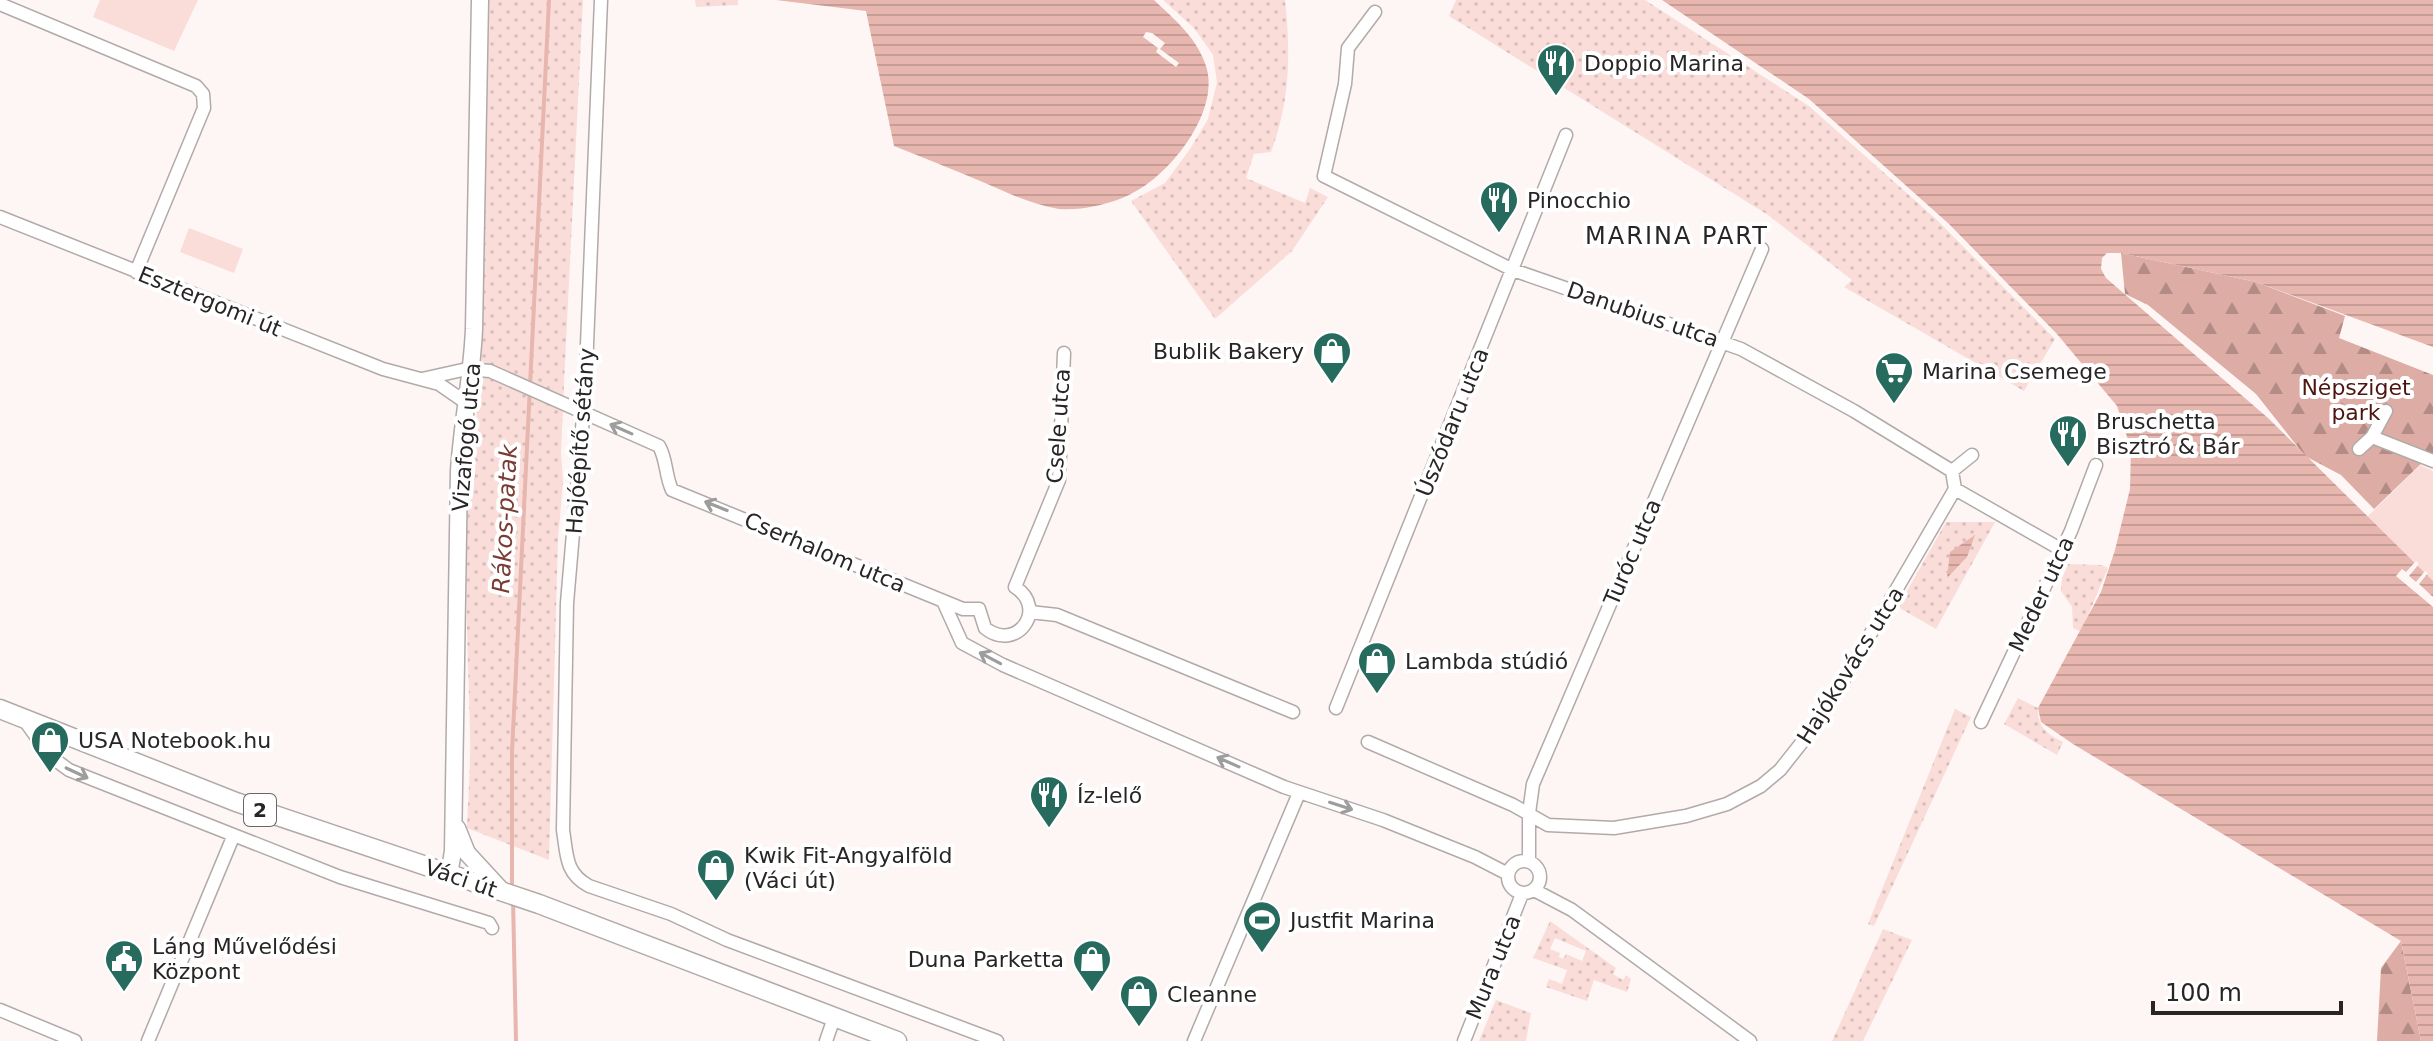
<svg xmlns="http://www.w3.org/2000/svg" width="2433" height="1041" font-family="'DejaVu Sans',sans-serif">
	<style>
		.grass { fill: url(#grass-dots); fill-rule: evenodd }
		.forest { fill: url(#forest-firs) }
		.garden { fill: #faddd9 }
		.water { fill: url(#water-rules) }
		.pier { fill: #fef6f5 }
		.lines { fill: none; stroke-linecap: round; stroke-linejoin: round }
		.stream { stroke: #e7b6ae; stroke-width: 4 }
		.street-casing { stroke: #b1aaa9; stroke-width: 15 }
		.secondary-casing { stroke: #b1aaa9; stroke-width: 19 }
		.primary-casing { stroke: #b1aaa9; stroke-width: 21 }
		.street { stroke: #fff; stroke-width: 12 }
		.secondary { stroke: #fff; stroke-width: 16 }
		.primary { stroke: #fff; stroke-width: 18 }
		.oneway { stroke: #9e9d9d }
		.labels { text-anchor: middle; stroke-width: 8; stroke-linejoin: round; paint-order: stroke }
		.shield { fill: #fff; stroke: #686666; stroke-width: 2 }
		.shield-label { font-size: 20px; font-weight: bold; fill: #282525 }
		.poi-label { font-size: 22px; fill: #282525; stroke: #fff; text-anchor: start }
		.street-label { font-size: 22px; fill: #282525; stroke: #fff }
		.park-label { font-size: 22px; fill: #4e140f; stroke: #fff }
		.neighbourhood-label { font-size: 24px; letter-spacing: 2px; fill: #282525; stroke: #fff }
		.water-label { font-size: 24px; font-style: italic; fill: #793b33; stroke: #fff }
	</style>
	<defs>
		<pattern id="grass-dots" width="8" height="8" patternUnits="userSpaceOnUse" patternTransform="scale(2)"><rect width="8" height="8" fill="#faddd9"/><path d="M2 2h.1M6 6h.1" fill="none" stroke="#d6beba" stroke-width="1.8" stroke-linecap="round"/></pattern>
		<pattern id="forest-firs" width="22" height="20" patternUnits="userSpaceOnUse" patternTransform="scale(2)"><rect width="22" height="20" fill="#ddaca5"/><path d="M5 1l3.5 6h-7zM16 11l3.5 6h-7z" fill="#b38c86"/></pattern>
		<pattern id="water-rules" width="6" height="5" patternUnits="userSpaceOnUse" patternTransform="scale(2)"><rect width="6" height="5" fill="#e7b6ae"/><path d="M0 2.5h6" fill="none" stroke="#c69c96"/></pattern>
	</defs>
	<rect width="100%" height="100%" fill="#fef6f5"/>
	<path class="grass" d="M488,0H583L565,363L561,453L563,481L558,540L549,860L467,828C468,796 471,763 470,730C467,621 460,508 479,400Z
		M695,0H738V5L696,7Z
		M1163,0H1285C1291,53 1290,102 1271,152L1254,154L1246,178L1305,203L1310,188L1328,197L1292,251L1215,319L1131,201L1165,183L1190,149L1208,119L1217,82L1213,55L1194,28Z
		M1456,0H1645L1809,106L1937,220L2055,339L2024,391L1844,287L1852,280L1768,215L1449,16Z
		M1946,522H1995L1936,629L1898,607Z
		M2068,564L2102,565L2108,568L2081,632L2073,628L2072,607L2061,591L2062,578Z
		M2018,698L2038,708C2037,728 2048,734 2063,742L2057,755L2004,724Z
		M1955,709L1971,717L1874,926L1868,924Z
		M1550,921L1616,968L1613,974L1623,980L1626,975L1631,979L1627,992L1594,980L1587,1001L1546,987L1549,979L1562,984L1567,970L1533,958ZM1555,938L1586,951L1582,961L1566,954L1563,959L1559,957L1560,953L1550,949Z
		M1883,929L1912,940L1863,1041H1832Z
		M1496,1000L1531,1013L1526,1041H1479Z"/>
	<path class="forest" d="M2121,253L2256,282L2345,316L2339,338L2433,375V461L2426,459L2374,509L2341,475L2305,456L2256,394L2148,305L2125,294Z
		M2401,941L2421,1041H2377L2381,968Z"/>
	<path class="garden" d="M100,0H198L174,51L93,17Z
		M189,228L243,249L234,273L180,252Z
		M2420,465L2433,471V582L2367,517Z"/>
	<path class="water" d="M776,0H1154C1175,20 1197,38 1206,66C1221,112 1169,176 1131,194C1111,204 1081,211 1059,209C1033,205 1008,193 985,183C955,170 924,158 894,146L866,11Z
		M1662,0H2433V347L2256,282L2121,253H2107L2102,258L2101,269L2106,278L2268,418L2433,581V1041H2421L2401,941L2073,744L2041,722L2038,708L2101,592L2115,550L2130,489L2131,449L2117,406L2057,334L1949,224L1809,99Z
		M1975,535L1967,557L1947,578L1950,552Z"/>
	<path class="pier" d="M1146,32L1152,33L1165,43L1160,49L1179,63L1176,67L1156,52L1158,48L1143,37Z
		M2416,561L2419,564L2409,576L2416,582L2425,571L2428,573L2419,584L2433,597V607L2396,576L2402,569L2406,572Z"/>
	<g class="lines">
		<path class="stream" d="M512,891V752L549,0
			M513,899L516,1041"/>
		<g class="street-casing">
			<path id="street" d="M601,0L585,394L567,603L563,830C567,855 565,873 589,886L671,914L727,940L997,1041
				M0,4L196,86L203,94L204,108L136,272
				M1375,12L1348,48L1345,84L1324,176L1513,270L1741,349L1854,411L1952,471
				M0,217L383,369L439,384L468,404
				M422,379L467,369L490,371L659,446C667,460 665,475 672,490L963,609H979L985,628C1016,653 1049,609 1015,587L1059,480L1064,353
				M2386,411L2372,437L2433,461
				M2359,449L2372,437
				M1955,489L2062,550
				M943,601L962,643L1003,665L1284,787L1383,820L1475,857L1508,874
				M1030,612L1057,615L1293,712
				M1336,708L1566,135
				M25,721L50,756L69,770L340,877L489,923L492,928
				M1981,722L2071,531L2096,465
				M1368,742L1513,805L1548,825L1614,828L1686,816L1727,804L1761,786L1780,770L1822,717L1955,489L1952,471L1972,455
				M1508 877a16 16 0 1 1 32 0a16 16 0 1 1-32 0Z
				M1529,861V813L1533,784L1762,249
				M1534,890L1572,910L1750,1041
				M0,1010L75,1041
				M148,1041L233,837
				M826,1041L835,1015
				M1194,1041L1299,793
				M1464,1041L1522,894"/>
		</g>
		<g class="secondary-casing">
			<path id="secondary" d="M457,828L467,853L502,891
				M449,875L453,851L459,471C462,423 472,377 474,329L480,0"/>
		</g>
		<g class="primary-casing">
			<path id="primary" d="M0,709L236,802L539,904L897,1041"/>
		</g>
		<use href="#street" class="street"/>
		<use href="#secondary" class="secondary"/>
		<use href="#primary" class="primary"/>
	</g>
	<defs><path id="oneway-shaft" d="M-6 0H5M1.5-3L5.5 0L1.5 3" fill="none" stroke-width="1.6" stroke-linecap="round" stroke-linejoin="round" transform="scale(2)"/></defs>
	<g class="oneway">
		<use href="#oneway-shaft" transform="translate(621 429) rotate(-156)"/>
		<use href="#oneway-shaft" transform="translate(716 506) rotate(-158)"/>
		<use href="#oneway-shaft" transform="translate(990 658) rotate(-152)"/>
		<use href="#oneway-shaft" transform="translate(1228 762) rotate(-156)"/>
		<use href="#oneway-shaft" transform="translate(77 773) rotate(25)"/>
		<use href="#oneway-shaft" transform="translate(1341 806) rotate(18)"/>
	</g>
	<defs>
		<g id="restaurant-pin" transform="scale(2)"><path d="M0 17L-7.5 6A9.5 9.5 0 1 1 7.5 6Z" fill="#266b5e" stroke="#fff"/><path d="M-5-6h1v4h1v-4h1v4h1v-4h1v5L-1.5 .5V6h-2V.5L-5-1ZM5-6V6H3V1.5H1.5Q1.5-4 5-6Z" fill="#fff"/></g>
		<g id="shop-pin" transform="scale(2)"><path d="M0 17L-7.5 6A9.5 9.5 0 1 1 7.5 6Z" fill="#266b5e" stroke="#fff"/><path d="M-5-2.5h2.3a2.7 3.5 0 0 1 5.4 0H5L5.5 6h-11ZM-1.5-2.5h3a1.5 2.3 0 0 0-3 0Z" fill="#fff"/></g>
		<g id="supermarket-pin" transform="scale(2)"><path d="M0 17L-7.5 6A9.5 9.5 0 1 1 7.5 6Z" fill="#266b5e" stroke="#fff"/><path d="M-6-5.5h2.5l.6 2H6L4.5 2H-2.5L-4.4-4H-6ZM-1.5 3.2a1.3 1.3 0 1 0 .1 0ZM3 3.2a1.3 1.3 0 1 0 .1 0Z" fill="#fff"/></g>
		<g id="stadium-pin" transform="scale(2)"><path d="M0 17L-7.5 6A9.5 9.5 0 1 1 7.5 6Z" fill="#266b5e" stroke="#fff"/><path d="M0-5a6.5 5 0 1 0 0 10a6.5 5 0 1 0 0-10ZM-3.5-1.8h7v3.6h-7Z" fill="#fff"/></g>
		<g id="civic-pin" transform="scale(2)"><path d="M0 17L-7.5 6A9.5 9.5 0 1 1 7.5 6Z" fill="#266b5e" stroke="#fff"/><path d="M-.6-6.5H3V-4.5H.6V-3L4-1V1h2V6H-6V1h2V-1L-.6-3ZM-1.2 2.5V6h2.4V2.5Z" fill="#fff"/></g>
	</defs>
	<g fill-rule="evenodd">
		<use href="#restaurant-pin" x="1556" y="63"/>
		<use href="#restaurant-pin" x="1499" y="200"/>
		<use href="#shop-pin" x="1332" y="351"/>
		<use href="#supermarket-pin" x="1894" y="371"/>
		<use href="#restaurant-pin" x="2068" y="434"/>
		<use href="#shop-pin" x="1377" y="661"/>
		<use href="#shop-pin" x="50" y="740"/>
		<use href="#restaurant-pin" x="1049" y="795"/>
		<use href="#shop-pin" x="716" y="868"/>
		<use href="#stadium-pin" x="1262" y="920"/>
		<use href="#civic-pin" x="124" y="959"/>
		<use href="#shop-pin" x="1092" y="959"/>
		<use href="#shop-pin" x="1139" y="994"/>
	</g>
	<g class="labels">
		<rect class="shield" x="244" y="794" width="32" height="32" rx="6"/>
		<g class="shield-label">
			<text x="260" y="817">2</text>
		</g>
		<g class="poi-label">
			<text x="1584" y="71">Doppio Marina</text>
			<text x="1527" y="208">Pinocchio</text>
			<text x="1304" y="359" text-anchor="end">Bublik Bakery</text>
			<text x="1922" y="379">Marina Csemege</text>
			<text x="2096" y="429">Bruschetta<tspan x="2096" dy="25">Bisztró &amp; Bár</tspan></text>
			<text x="1405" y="669">Lambda stúdió</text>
			<text x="78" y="748">USA Notebook.hu</text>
			<text x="1077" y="803">Íz-lelő</text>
			<text x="744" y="863">Kwik Fit-Angyalföld<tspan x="744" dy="25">(Váci út)</tspan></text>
			<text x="1290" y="928">Justfit Marina</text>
			<text x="152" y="954">Láng Művelődési<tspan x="152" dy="25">Központ</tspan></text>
			<text x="1064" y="967" text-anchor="end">Duna Parketta</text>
			<text x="1167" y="1002">Cleanne</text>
		</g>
		<g class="street-label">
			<text transform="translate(210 301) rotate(22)" y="8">Esztergomi út</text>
			<text transform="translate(1643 314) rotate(19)" y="8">Danubius utca</text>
			<text transform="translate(1452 422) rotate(-68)" y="8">Úszódaru utca</text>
			<text transform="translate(1058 426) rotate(-86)" y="8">Csele utca</text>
			<text transform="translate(466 437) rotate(-85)" y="8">Vizafogó utca</text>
			<text transform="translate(580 441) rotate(-86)" y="8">Hajóépítő sétány</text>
			<text transform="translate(825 552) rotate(23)" y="8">Cserhalom utca</text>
			<text transform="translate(1632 552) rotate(-67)" y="8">Turóc utca</text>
			<text transform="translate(2041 594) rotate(-65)" y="8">Meder utca</text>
			<text transform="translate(1850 665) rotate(-58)" y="8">Hajókovács utca</text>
			<text transform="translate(461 878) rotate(19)" y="8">Váci út</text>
			<text transform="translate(1493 967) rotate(-68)" y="8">Mura utca</text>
		</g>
		<g class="park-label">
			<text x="2356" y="395">Népsziget<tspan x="2356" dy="25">park</tspan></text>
		</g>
		<g class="neighbourhood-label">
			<text x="1677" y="244">MARINA PART</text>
		</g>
		<g class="water-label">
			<text transform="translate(505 519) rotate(-87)" y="8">Rákos-patak</text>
		</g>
	</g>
	<path d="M2153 1001v12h188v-12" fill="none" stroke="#282525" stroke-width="4"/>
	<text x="2165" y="1001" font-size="24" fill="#282525" stroke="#ffffff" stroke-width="6" paint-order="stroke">100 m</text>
</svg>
